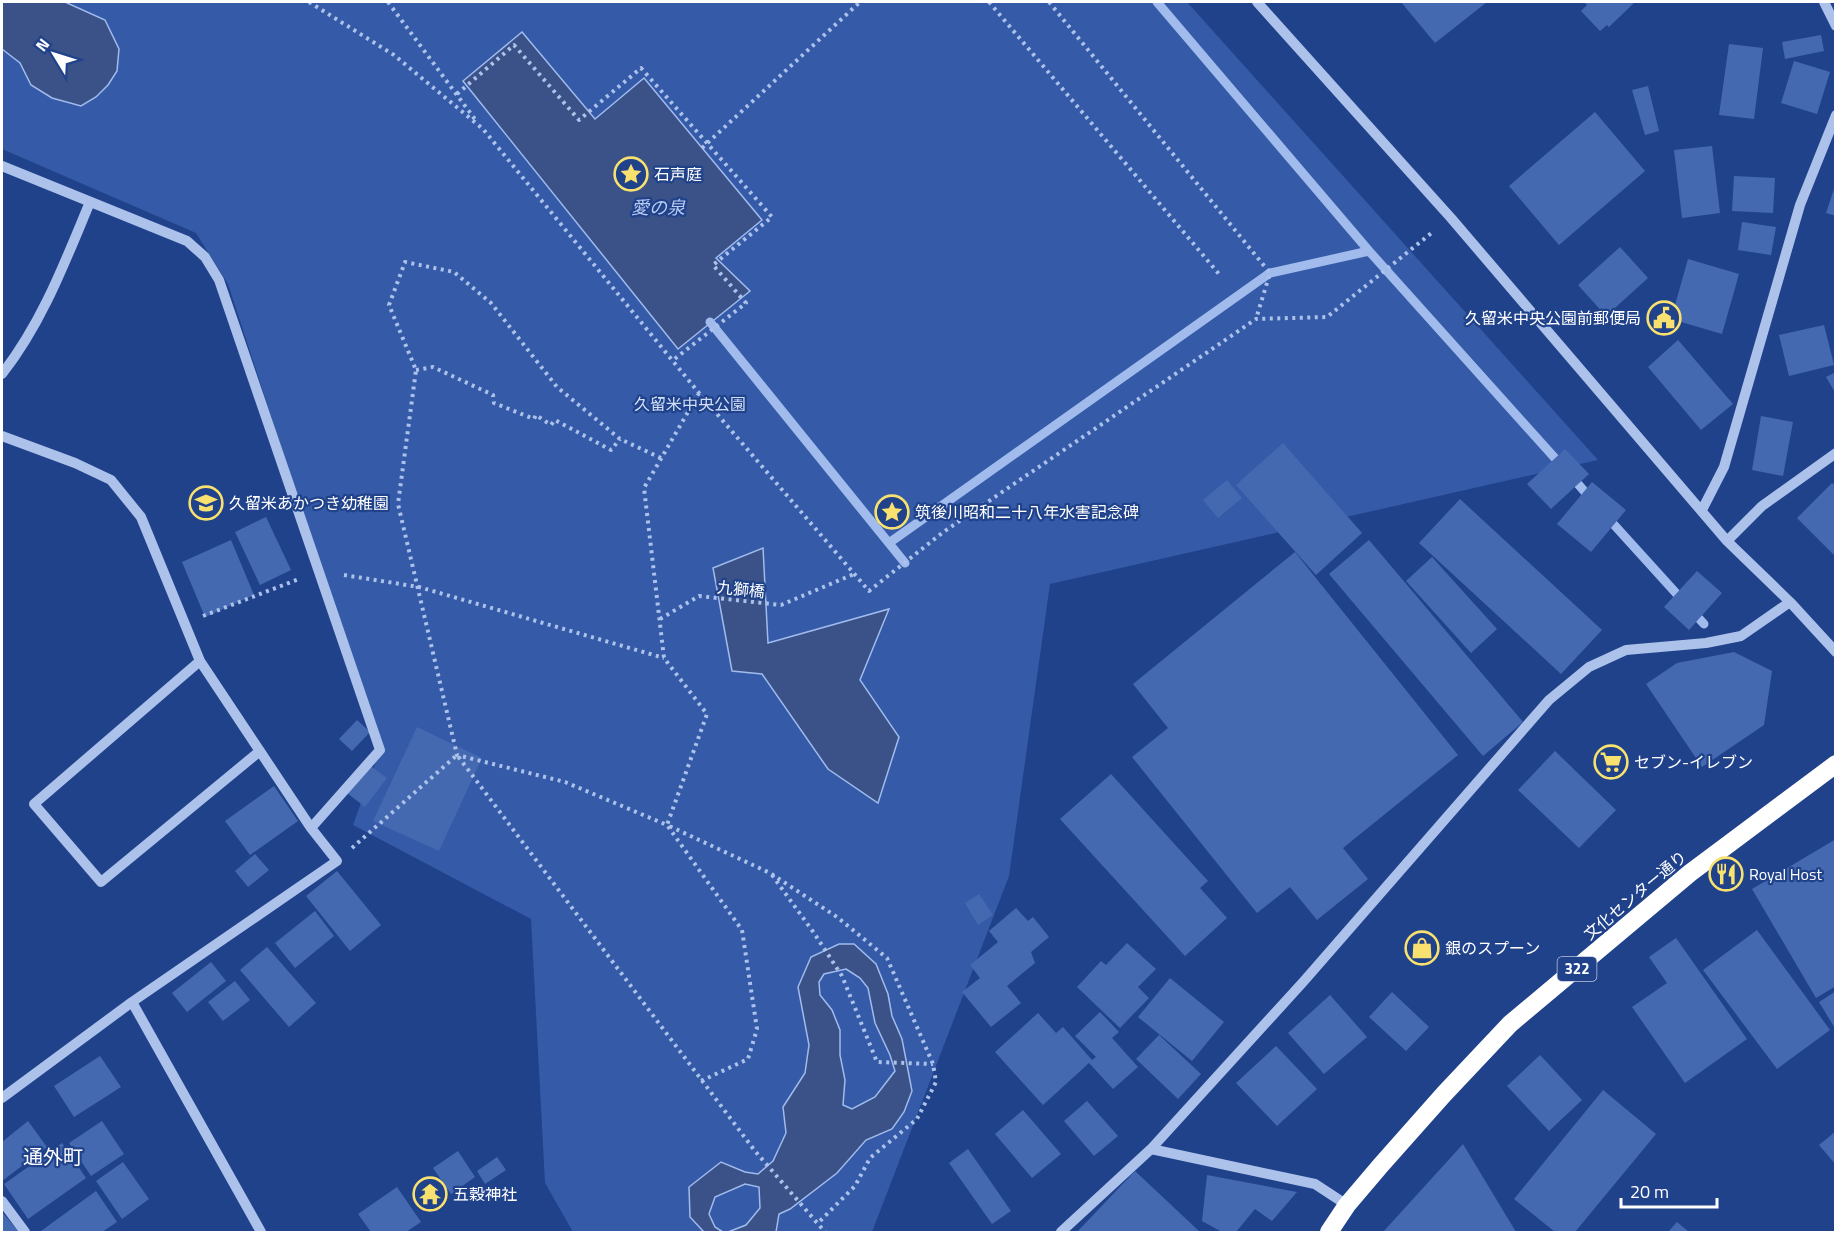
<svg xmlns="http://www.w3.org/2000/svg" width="1837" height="1234" font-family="'Titillium Web','Noto Sans JP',sans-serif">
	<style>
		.green { fill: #345aa8 }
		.water { fill: #3a5288; stroke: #a1bbed; stroke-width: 1.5; fill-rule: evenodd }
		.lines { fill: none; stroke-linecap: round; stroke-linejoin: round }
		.stream { stroke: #a1bbed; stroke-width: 9 }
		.building { fill: #4569b1 }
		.path { stroke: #adc2eb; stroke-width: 4; stroke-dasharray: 3 4.5; stroke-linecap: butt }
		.minor { stroke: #adc2eb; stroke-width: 10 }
		.highway { stroke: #fff; stroke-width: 18 }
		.labels { text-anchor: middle; stroke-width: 4.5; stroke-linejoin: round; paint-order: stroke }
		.shield { fill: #20428b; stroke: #bcc6dc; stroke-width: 1.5 }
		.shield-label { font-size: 15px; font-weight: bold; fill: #fff }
		.poi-label { font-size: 16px; fill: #fff; stroke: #20428b; text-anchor: start }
		.park-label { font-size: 16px; fill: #d2dff8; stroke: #20428b }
		.street-label { font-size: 16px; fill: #fff; stroke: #20428b }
		.water-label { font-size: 18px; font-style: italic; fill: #b9ccf2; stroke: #20428b }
		.quarter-label { font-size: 20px; fill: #fff; stroke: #20428b }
	</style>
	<rect width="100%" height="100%" fill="#20428b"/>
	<path class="green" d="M2,2H1187L1598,460L1050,584L1009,876L872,1232H573L545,1183L531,919L353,825L380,750L228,284L196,233L2,149Z"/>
	<path class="water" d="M2,2H65L105,20L119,49L117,71L108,85L96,97L81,106L52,98L31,85L20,63L2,49Z
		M522,32L595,119L644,78L762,220L716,258L750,291L678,349L463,81Z
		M763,548L768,643L889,609L860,680L899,737L878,803L828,769L762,674L732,671L713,568Z
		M839,944H854L876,964L888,994L892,1016L902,1039L912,1091L904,1112L892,1129L866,1140L837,1173L790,1209L779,1214L776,1232H728L746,1225L760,1208L759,1187L745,1184L715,1197L709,1214L715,1227L723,1232H704L690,1217L689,1187L721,1162L745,1172L758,1174L773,1161L786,1133L783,1107L805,1073L809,1045L798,987L811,957ZM846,969L860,978L868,988L875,1023L890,1055L895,1071L875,1097L852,1109L843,1105L845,1080L840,1055V1030L832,1010L820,995L819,982L824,974Z"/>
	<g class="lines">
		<path class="stream" d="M1157,2L1369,251L1562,466
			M710,322L905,563
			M1571,476L1592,500
			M1607,517L1704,624
			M889,543L1270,273L1369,251"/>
	</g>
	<path class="building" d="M1401,2H1487L1435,43Z
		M1584,2H1635L1609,27L1607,25L1600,31L1581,11L1587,5Z
		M1821,35L1824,51L1785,59L1782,42Z
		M1729,44L1763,48L1754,119L1719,115Z
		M1794,61L1830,72L1817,114L1781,103Z
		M1648,86L1659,131L1645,135L1632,90Z
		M1595,112L1645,171L1559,245L1509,186Z
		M1712,146L1720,213L1682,218L1674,150Z
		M1734,176L1775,178L1773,213L1732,211Z
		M1835,186H1836V216L1826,213Z
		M1742,222L1776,227L1771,255L1738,250Z
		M1620,247L1648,278L1606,316L1578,285Z
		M1688,259L1739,274L1722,334L1671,319Z
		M1824,325L1834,365L1789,376L1779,335Z
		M1678,340L1733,404L1701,430L1648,367Z
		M1836,372V394L1826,377Z
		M1761,416L1793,422L1783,476L1752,470Z
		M1283,443L1362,533L1316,575L1236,485Z
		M1565,449L1589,474L1551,509L1527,484Z
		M1227,480L1242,498L1218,518L1203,500Z
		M1592,482L1626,510L1591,552L1557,524Z
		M1832,483L1836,486V557L1797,518Z
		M1460,499L1602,630L1561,674L1419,543Z
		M266,517L291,570L260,585L235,532Z
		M231,540L254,595L205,617L182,562Z
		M1369,540L1523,722L1483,756L1329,574Z
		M1295,552L1458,755L1343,848L1368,879L1317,920L1290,887L1257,913L1132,757L1168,728L1133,684Z
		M1432,557L1497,629L1471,653L1406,581Z
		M1697,571L1722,593L1689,630L1664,607Z
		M1734,652L1772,671L1764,725L1702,767L1646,684L1677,663Z
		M357,720L370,732L352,751L339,739Z
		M417,727L482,758L439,851L373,821Z
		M1555,751L1616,810L1579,848L1518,790Z
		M368,764L387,778L365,807L347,793Z
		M1111,774L1208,881L1200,888L1227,918L1185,956L1060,819Z
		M274,786L298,821L250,855L225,821Z
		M1836,839V986L1816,998L1752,889Z
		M255,854L269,870L248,887L235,871Z
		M337,871L381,925L350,951L306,896Z
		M979,894L993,915L978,925L965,903Z
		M1016,908L1028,921L1033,917L1049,937L1031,952L1035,963L1007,986L1021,1003L991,1027L962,992L980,978L970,965L998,942L989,931Z
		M315,911L334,936L295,968L275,943Z
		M1757,930L1830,1030L1777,1069L1703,970Z
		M1676,938L1747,1039L1685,1083L1632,1007L1667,983L1649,957Z
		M1127,943L1156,969L1138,987L1149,998L1120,1028L1077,987L1101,961L1106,965Z
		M267,947L316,1003L289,1027L240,970Z
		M211,962L226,981L187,1012L172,993Z
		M1170,978L1224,1022L1192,1061L1138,1017Z
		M235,981L250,1000L223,1021L208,1002Z
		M1836,991V1030L1819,1002Z
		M1392,992L1429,1027L1406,1051L1369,1017Z
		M1330,995L1367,1037L1324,1074L1288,1033Z
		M1100,1012L1119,1032L1112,1038L1138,1067L1113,1089L1089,1063L1043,1105L995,1052L1038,1013L1056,1033L1063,1027L1092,1060L1096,1057L1075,1036Z
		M1159,1035L1201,1074L1178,1099L1136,1059Z
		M1276,1046L1317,1089L1277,1126L1236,1083Z
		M1540,1055L1582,1100L1549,1131L1507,1086Z
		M100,1056L121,1087L74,1117L54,1086Z
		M1603,1090L1656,1134L1575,1232H1555L1514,1199Z
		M1087,1101L1118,1136L1094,1156L1064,1121Z
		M1023,1110L1061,1154L1032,1178L995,1134Z
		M28,1121L47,1147L2,1181V1142Z
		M102,1121L124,1154L91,1176L69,1143Z
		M1836,1131V1165L1819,1145Z
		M62,1143L86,1178L28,1219L4,1184Z
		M1463,1144L1516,1232H1383Z
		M968,1149L1011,1211L992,1224L949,1163Z
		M458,1151L475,1177L451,1194L433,1168Z
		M497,1157L506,1170L485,1184L477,1171Z
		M123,1162L149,1199L122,1219L96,1181Z
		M1135,1171L1200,1232H1077Z
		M1207,1175L1297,1192L1272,1221L1255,1209L1236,1232H1222L1202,1221Z
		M397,1187L421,1222L406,1232H371L358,1214Z
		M96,1191L117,1222L102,1232H42L41,1231Z
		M2,1212L19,1232H2Z
		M1677,1222L1689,1232H1668Z"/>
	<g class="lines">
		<path class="path" d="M309,2L394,55L483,129L699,393L869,591L942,533L1256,319L1327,317L1434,231
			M388,2L477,122
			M989,2L1219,274
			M1049,2L1270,273L1256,319
			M457,94L514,45L579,120L641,68L772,217L713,265L746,303L672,361
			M702,148L860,2
			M416,370L433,367L493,395L494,403L534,419L536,415L551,425L555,420L611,450L620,439
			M699,393L644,488L664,658L707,714L667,825L770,873L837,917L887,958L933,1064L936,1082L917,1119L870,1158L855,1186L818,1223
			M661,458L620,439L557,387L491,303L454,272L405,262L389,305L416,370L398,504L457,755L565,782L667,825L742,930L757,1029L748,1059L701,1081
			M344,575L419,587L664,658
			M203,616L299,579
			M660,619L699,596L781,605L854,574
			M352,848L457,755L755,1151L825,1232
			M772,875L814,933L842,976L877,1062L933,1064"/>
		<path class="minor" d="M1257,2L1451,218L1727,541L1790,602L1836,652
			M1824,2L1836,26
			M2,166L187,241L205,257L219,280L380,750L311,828
			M2,374C42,323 65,262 90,202
			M2,436L75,463L111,480L141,517L200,661L311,828L337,861L132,1002L2,1098
			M1702,510L1724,467L1800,205L1836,115
			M1727,541L1762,506L1836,453
			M200,661L34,804L101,882L260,751
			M132,1002L261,1232
			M1151,1149L1315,1184L1347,1205
			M2,1201L25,1232
			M1061,1232L1151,1149L1304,981L1549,700L1589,667L1626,650L1706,643L1741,636L1790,602"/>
		<path class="highway" d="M1329,1232L1347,1205L1381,1165L1444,1094L1510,1024L1690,873L1836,764"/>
	</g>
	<defs>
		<g id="sight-ring" transform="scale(1.725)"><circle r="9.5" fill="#20428b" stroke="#f8e16e" stroke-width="1.5"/><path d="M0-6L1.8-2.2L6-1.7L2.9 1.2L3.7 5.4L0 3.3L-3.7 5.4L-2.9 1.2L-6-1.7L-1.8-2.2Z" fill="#f8e16e"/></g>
		<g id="civic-ring" transform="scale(1.725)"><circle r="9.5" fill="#20428b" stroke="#f8e16e" stroke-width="1.5"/><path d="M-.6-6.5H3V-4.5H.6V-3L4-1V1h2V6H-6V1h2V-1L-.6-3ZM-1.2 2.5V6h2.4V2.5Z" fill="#f8e16e"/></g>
		<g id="school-ring" transform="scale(1.725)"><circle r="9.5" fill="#20428b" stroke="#f8e16e" stroke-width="1.5"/><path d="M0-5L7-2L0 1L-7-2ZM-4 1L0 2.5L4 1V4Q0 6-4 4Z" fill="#f8e16e"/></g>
		<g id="supermarket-ring" transform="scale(1.725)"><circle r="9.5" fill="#20428b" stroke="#f8e16e" stroke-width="1.5"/><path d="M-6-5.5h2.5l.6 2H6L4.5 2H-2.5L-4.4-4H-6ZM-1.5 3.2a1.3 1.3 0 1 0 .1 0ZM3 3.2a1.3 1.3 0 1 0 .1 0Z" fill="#f8e16e"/></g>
		<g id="restaurant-ring" transform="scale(1.725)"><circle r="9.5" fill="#20428b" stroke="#f8e16e" stroke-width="1.5"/><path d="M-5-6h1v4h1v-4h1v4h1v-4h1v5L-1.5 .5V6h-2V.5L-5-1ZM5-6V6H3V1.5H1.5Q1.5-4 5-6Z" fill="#f8e16e"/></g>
		<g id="shop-ring" transform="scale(1.725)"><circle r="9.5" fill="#20428b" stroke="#f8e16e" stroke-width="1.5"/><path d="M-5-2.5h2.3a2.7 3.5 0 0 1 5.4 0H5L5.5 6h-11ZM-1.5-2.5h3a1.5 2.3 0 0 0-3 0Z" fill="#f8e16e"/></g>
		<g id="temple-ring" transform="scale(1.725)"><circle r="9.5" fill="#20428b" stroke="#f8e16e" stroke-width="1.5"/><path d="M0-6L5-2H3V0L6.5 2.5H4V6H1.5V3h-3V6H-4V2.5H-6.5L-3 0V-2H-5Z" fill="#f8e16e"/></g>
	</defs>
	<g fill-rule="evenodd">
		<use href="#sight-ring" x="631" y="174"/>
		<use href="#civic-ring" x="1664" y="318"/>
		<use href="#school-ring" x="206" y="503"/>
		<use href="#sight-ring" x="892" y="512"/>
		<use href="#supermarket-ring" x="1611" y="762"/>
		<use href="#restaurant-ring" x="1726" y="874"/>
		<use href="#shop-ring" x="1422" y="948"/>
		<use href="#temple-ring" x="430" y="1194"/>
	</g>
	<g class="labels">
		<rect class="shield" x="1557.5" y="957" width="39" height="24" rx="4.5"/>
		<g class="shield-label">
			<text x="1577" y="974">322</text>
		</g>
		<g class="poi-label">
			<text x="654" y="180">石声庭</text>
			<text x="1641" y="324" text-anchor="end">久留米中央公園前郵便局</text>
			<text x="229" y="509">久留米あかつき幼稚園</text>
			<text x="915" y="518">筑後川昭和二十八年水害記念碑</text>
			<text x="1634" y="768">セブン-イレブン</text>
			<text x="1749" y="880">Royal Host</text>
			<text x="1445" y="954">銀のスプーン</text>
			<text x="453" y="1200">五穀神社</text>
		</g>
		<g class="park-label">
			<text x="690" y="410">久留米中央公園</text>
		</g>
		<g class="street-label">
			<text transform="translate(741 589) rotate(6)" y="6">九獅橋</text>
			<text transform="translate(1635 895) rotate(-40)" y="6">文化センター通り</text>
		</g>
		<g class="water-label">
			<text x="658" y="214">愛の泉</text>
		</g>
		<g class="quarter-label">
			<text x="53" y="1164">通外町</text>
		</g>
	</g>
	<rect width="1837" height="1234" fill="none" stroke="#ffffff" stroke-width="6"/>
	<g transform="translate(54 54) rotate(308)" stroke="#20428b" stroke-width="4.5" paint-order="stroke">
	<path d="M0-4.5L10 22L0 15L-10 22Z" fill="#ffffff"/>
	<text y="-9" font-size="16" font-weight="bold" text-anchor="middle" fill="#ffffff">N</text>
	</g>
	<path d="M1621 1198v9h96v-9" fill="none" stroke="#ffffff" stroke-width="3"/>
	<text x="1630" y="1198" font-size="18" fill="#ffffff" stroke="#20428b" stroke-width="4.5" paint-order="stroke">20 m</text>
</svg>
